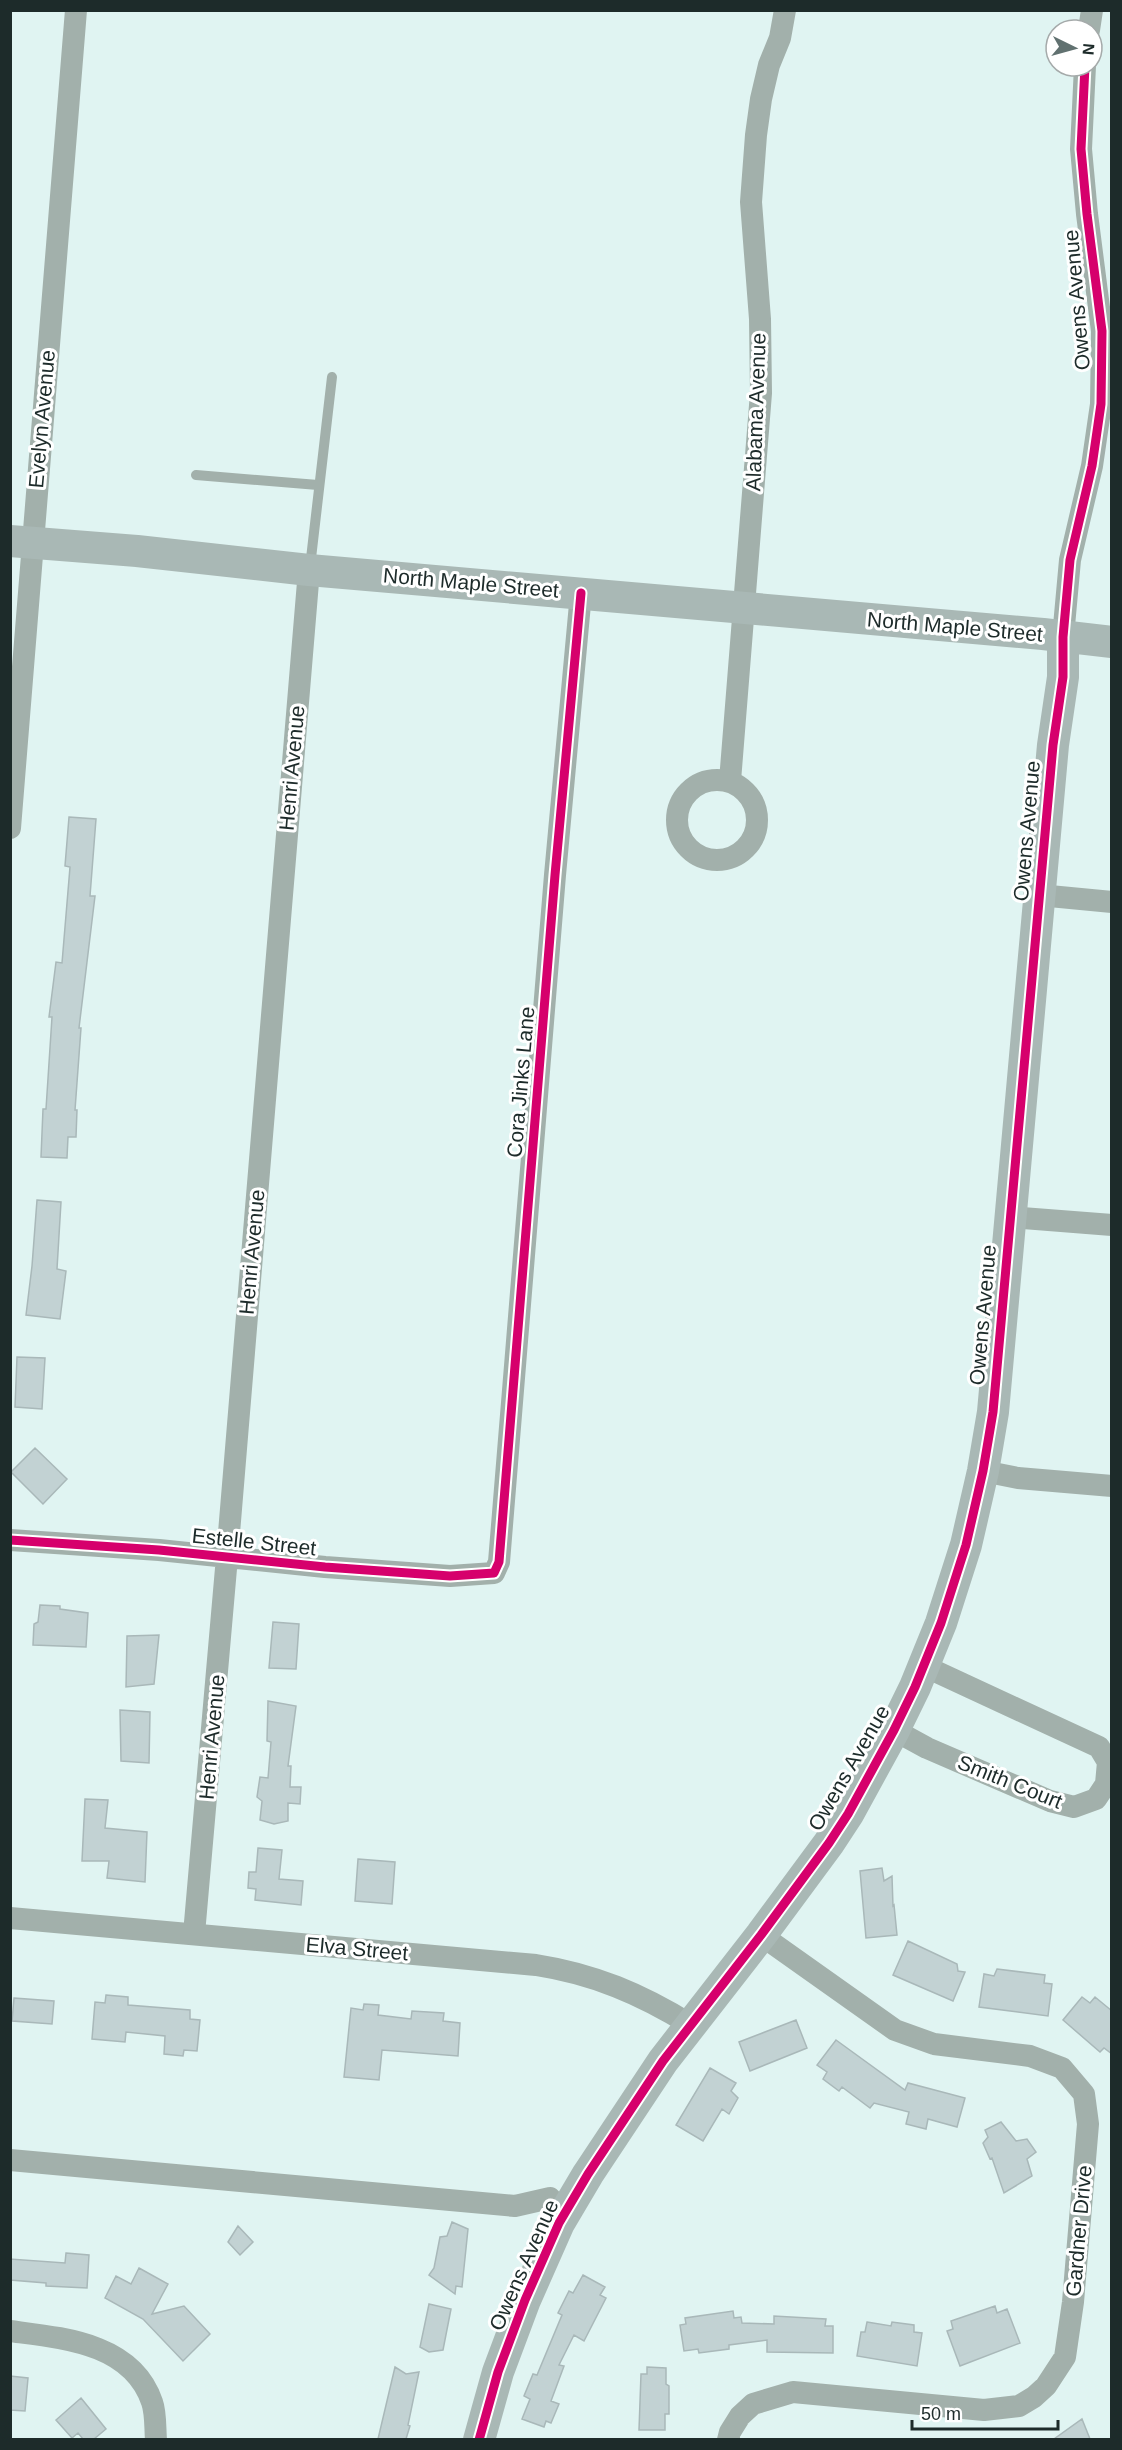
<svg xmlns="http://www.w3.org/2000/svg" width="1122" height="2450" font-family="Arial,sans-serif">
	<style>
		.building { fill: #c2d2d3; stroke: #a9b8b9; stroke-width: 1.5 }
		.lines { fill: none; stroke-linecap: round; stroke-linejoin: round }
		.lane { stroke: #a2b0ab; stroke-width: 10 }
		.street { stroke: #a2b0ab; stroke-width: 22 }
		.secondary { stroke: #a9b8b5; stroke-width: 32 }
		.cycleway-casing { stroke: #fff; stroke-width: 13 }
		.cycleway { stroke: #d6006c; stroke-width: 9 }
		.labels { text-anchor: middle; stroke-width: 6; stroke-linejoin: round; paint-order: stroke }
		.street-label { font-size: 21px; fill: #1d2b2a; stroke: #fff }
	</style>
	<rect width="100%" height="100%" fill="#e0f4f2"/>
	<path class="building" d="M69,817L96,819L90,896H95L79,1028H81L75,1110H77L76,1137H68L67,1158L41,1157L43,1109H46L52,1017H49L56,962L62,963L70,867L65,866Z
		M37,1200L61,1202L57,1269L66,1271L60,1319L26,1315L32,1266Z
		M17,1357L45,1358L42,1409L15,1407Z
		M35,1448L67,1479L43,1504L11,1472Z
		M40,1605L60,1606V1609L88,1613L86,1647L33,1645L34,1624L38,1622Z
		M273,1622L299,1624L296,1669L269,1668Z
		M159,1635L154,1684L126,1687L127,1636Z
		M268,1701L296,1706L288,1766H291L290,1787H301L300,1804L288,1803V1821L274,1824L260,1820L262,1801L257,1797L260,1777L268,1778L271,1742L267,1741Z
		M120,1710L150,1712L149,1763L121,1761Z
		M85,1799L108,1800L105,1828L147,1832L145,1882L107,1878L109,1861H82Z
		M258,1848L282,1850L279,1879L303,1881L301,1905L255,1900L256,1889L248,1888L249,1872H256Z
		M358,1859L395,1862L392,1904L355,1901Z
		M882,1868L884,1881L892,1876L893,1906L894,1905L897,1935L866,1938L860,1871Z
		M908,1941L957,1964L958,1971L965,1972L953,2001L893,1975Z
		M997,1969L1045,1975L1044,1983L1052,1984L1048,2016L979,2007L984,1974L994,1976Z
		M106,1995L128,1997V2005L190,2010V2019L200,2020L197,2051L184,2050L183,2056L164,2054L165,2036L126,2032L125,2042L92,2039L95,2002L105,2003Z
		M1082,1997L1090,2003L1095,1997L1112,2011V2054L1104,2048L1100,2052L1063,2020Z
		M14,1998L54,2001L52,2024L12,2021Z
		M364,2004L379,2005L378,2015L411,2019L412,2011L444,2013L443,2021L460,2023L458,2056L382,2050L379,2080L344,2077L351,2008L363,2010Z
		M796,2020L807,2048L750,2071L739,2042Z
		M836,2040L905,2090L908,2083L965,2098L957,2127L928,2119L926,2129L906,2124L909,2112L874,2103L870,2108L842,2087L839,2091L823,2079L827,2072L817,2065Z
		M710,2068L736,2083L731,2091L738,2098L729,2114L722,2109L703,2141L676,2125Z
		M1001,2122L1016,2141L1027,2139L1036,2152L1027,2159L1032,2176L1004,2193L992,2158L990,2159L983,2143L988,2137L985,2130Z
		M452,2222L468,2229L462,2287L456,2286L455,2294L429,2275L434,2268L440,2237L447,2236Z
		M238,2226L253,2242L240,2255L228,2242Z
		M66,2253L89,2255L87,2288L46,2286V2283L10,2280V2259L65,2263Z
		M139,2268L168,2284L152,2314L184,2306L210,2334L183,2361L143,2319L105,2298L116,2276L131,2284Z
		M583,2275L605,2287L600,2295L606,2298L584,2341L574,2335L559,2365L564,2366L551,2401L559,2404L551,2423L546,2421L544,2427L522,2419L530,2399L524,2396L533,2374L537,2375L562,2315L558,2313L569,2291L573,2293Z
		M429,2304L451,2309L443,2350L429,2352L420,2347Z
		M995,2306L997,2313L1007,2309L1020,2343L960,2366L947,2331L953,2329L951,2321Z
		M733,2311L734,2318L741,2317L742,2323L774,2324V2316L826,2319L825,2326H833V2353L767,2352V2340L729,2345V2349L699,2353L698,2349L684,2351L680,2325L686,2324L685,2318Z
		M867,2322L891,2326L892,2322L914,2325V2332L922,2333L917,2366L857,2356L861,2332H865Z
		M395,2367L406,2374L419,2372L408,2425L410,2426L406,2439H378Z
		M647,2367L666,2368V2384L669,2386V2414H665V2430H639L641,2374H647Z
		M10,2376L28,2378L25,2411L10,2410Z
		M81,2398L106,2429L94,2439H83L78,2433L72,2438L56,2420Z
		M1082,2419L1090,2439H1054Z"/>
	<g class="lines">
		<path class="lane" d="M196,475L318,485
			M310,567L332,377"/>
		<path class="street" d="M1089,30L1092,10
			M1063,637L1070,560L1092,466L1101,404L1102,331L1087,214L1081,149L1085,66
			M677 820a40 40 0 1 1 80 0a40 40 0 1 1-80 0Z
			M730,781L761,393L760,319L751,202L756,135L761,99L769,65L780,38L785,10
			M10,828L76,10
			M1039,895L1112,902
			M1009,1217L1112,1225
			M983,1471L1018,1478L1112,1486
			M10,1540L159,1550L325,1567L450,1576L494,1573L499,1562L555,875L581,593
			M894,1730L927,1748L1050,1801L1074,1807L1096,1799L1106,1784L1108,1762L1099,1747L924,1666
			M10,1918L536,1965C594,1974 641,1994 691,2025
			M194,1934L227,1557L309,570
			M10,2160L515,2206L550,2198L564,2215
			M10,2331C63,2338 132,2343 152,2402C156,2413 155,2428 156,2440
			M728,2440L730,2432L740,2416L753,2404L793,2392L984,2410L1019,2406L1034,2397L1046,2386L1065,2357L1073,2302L1088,2124L1084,2094L1062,2068L1030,2056L934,2044L895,2030L761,1935"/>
		<path class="secondary" d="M10,541L137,551L309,570L1043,634L1112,642
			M479,2440L498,2372L525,2300L559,2223L588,2174L663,2061L761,1935L829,1843L848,1814L894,1730L915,1687L941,1623L966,1545L983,1471L993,1412L1053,745L1063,677V637"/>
		<g class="cycleway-casing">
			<path id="cycleway" d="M10,1540L159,1550L325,1567L450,1576L494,1573L499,1562L555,875L581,593
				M479,2440L498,2372L525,2300L559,2223L588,2174L663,2061L761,1935L829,1843L848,1814L894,1730L915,1687L941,1623L966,1545L983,1471L993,1412L1053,745L1063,677V637L1070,560L1092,466L1101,404L1102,331L1087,214L1081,149L1085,66"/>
		</g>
		<use href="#cycleway" class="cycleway"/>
	</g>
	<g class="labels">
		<g class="street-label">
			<text transform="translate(1077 300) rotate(-95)" y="7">Owens Avenue</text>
			<text transform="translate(756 412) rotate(-88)" y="7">Alabama Avenue</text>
			<text transform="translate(42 419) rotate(-85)" y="7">Evelyn Avenue</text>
			<text transform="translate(471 583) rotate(5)" y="7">North Maple Street</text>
			<text transform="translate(955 627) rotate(5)" y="7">North Maple Street</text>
			<text transform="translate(292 768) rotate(-85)" y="7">Henri Avenue</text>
			<text transform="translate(1027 831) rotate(-85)" y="7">Owens Avenue</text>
			<text transform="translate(521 1082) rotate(-85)" y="7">Cora Jinks Lane</text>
			<text transform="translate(252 1252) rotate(-85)" y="7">Henri Avenue</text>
			<text transform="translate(983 1315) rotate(-85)" y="7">Owens Avenue</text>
			<text transform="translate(254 1542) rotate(6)" y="7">Estelle Street</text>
			<text transform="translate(212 1737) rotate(-85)" y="7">Henri Avenue</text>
			<text transform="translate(849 1768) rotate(-60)" y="7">Owens Avenue</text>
			<text transform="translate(1010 1782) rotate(22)" y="7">Smith Court</text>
			<text transform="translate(357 1949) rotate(5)" y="7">Elva Street</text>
			<text transform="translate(1079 2231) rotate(-85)" y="7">Gardner Drive</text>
			<text transform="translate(524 2265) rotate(-66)" y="7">Owens Avenue</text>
		</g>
	</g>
	<rect width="1122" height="2450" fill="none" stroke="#1d2b2a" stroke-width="24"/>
	<g transform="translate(1074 48) rotate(95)"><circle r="28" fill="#ffffff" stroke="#a5aaaa" stroke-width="1.5"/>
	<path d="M0-4.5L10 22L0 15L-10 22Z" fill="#617170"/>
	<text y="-9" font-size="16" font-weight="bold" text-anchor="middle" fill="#1d2b2a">N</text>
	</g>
	<path d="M912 2420v9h146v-9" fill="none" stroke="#1d2b2a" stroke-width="3"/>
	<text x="921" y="2420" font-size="18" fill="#1d2b2a" stroke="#ffffff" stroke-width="4.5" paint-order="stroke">50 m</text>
</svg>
